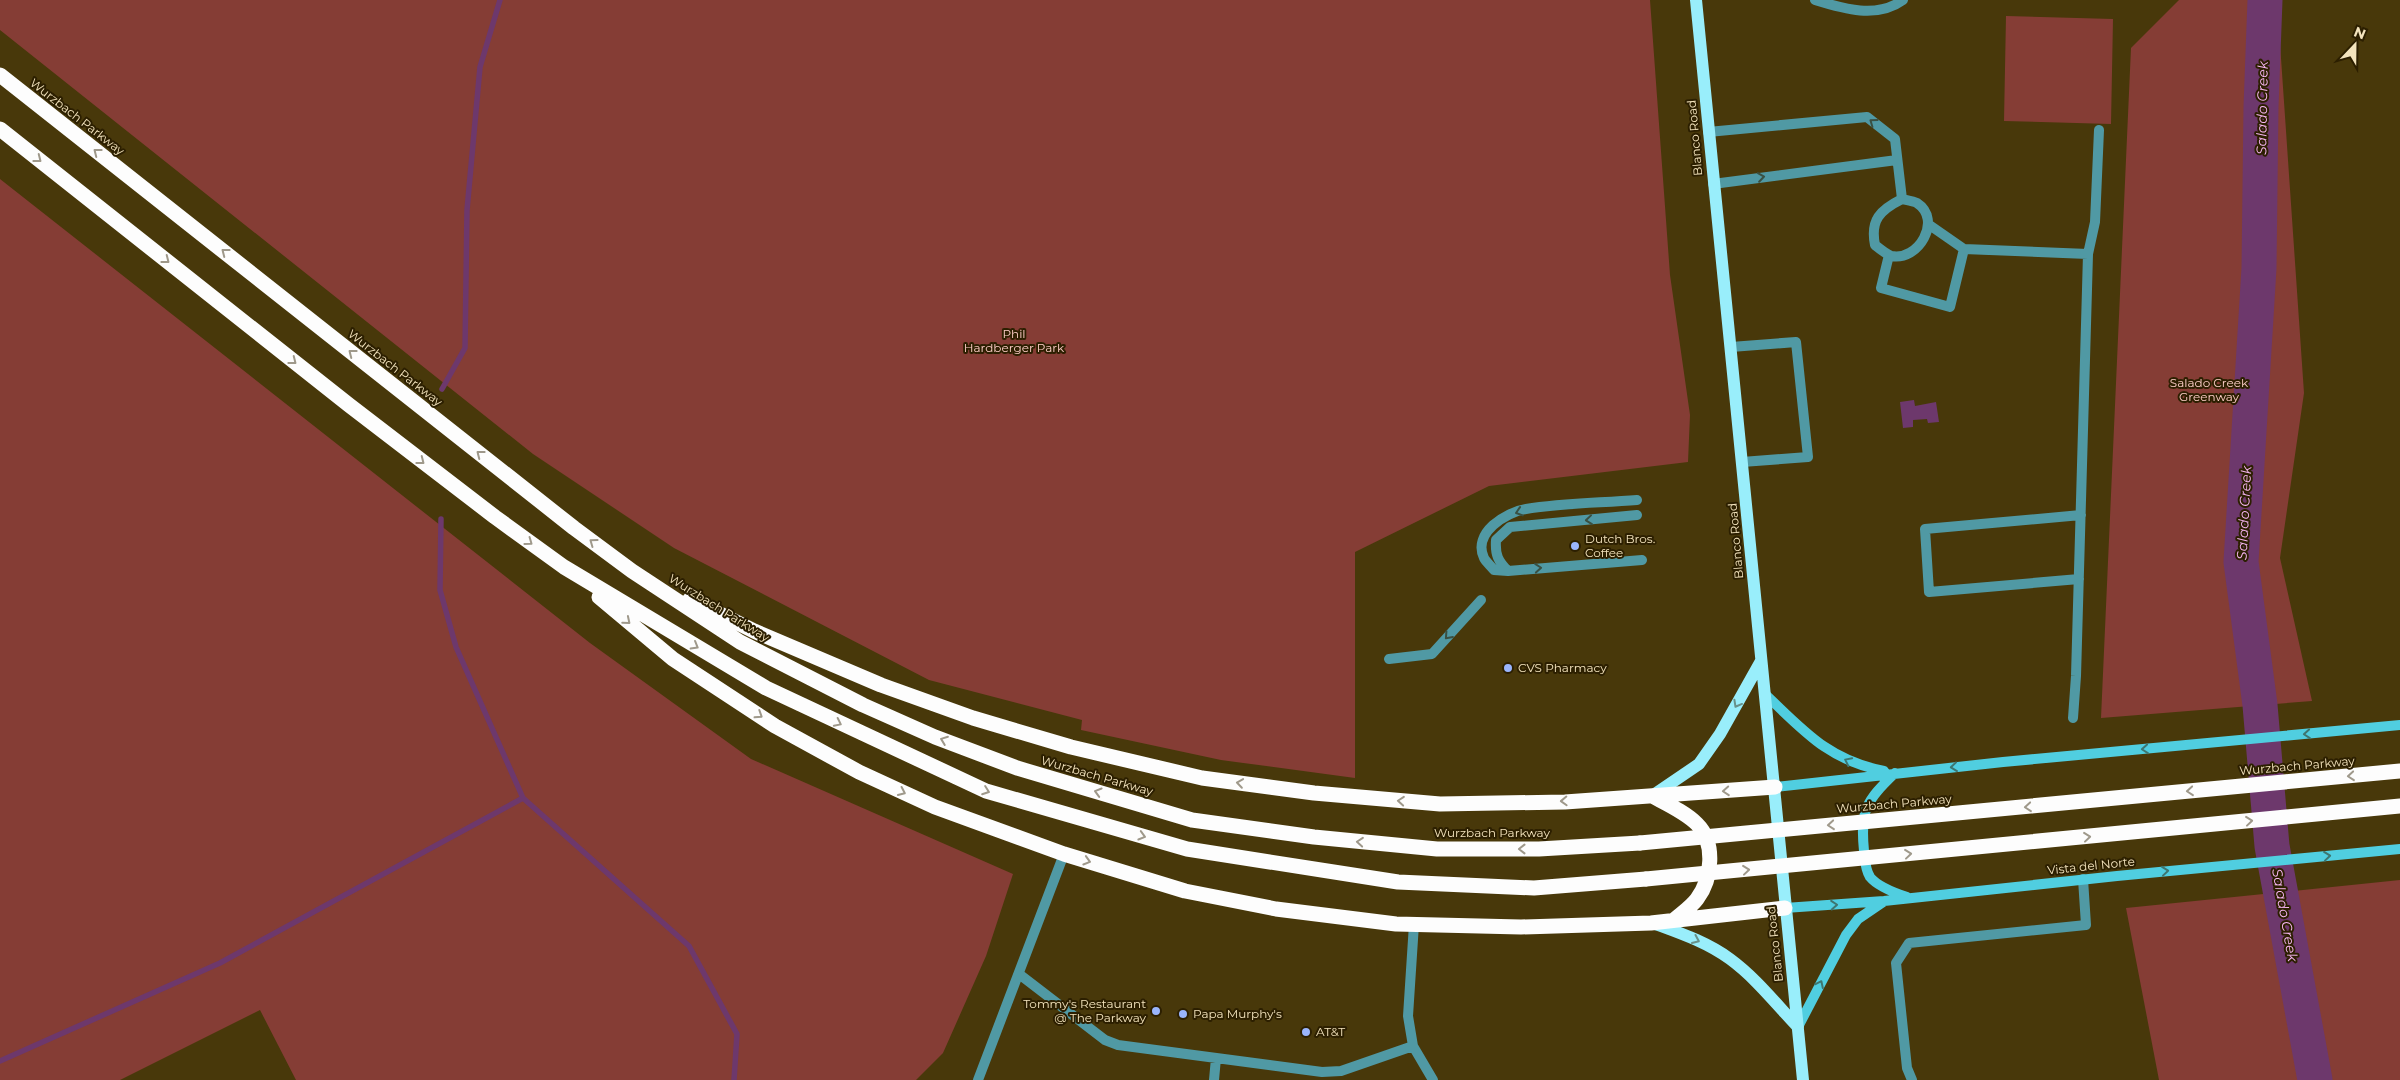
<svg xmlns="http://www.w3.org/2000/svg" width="2400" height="1080" font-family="Montserrat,sans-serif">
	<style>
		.green { fill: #853d35 }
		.water { fill: #6d386c }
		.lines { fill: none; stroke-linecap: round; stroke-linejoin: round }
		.stream { stroke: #6d386c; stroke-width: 5.5 }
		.river { stroke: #6d386c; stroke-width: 35 }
		.lane { stroke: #5099a4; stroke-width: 10 }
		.secondary { stroke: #50cee0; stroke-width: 10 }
		.primary { stroke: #99eefb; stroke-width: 12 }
		.highway { stroke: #fdfdfd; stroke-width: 15 }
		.highway-bridge { stroke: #fdfdfd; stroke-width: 15 }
		.oneway { stroke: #3a5042 }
		.oneway2 { stroke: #9f998b }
		.oneway3 { stroke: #68918a }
		.oneway4 { stroke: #3e7670 }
		.poi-dot { fill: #9ab5fd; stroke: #2c1f00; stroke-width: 2 }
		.labels { text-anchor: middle; stroke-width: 4; stroke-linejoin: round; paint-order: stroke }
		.street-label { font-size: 12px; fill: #f4e4bd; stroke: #2c1f00 }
		.park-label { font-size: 12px; fill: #fdcec7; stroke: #2c1f00 }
		.poi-label { font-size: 12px; fill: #f4e4bd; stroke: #2c1f00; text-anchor: start }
		.water-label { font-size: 14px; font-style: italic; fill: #f7b6f3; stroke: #2c1f00 }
	</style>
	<rect width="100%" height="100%" fill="#48380a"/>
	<path class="green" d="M0,0H1650L1670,275L1690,415L1688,462L1489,486L1355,552V778L1221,760L1081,730L1082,720L929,680L674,548L533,454L0,30Z
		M2179,0H2277L2304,393L2280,558L2312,701L2101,718L2131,48Z
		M2006,16L2113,19L2111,124L2004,121Z
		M0,179L590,643L751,759L1013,874L986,956L943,1053L916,1080H296L260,1010L120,1080H0Z
		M2400,880V1080H2159L2126,908Z"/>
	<path class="water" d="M1914,400L1915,406L1936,402L1939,422L1928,423L1927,419L1913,420V427L1903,428L1900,402Z"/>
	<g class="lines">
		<path class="stream" d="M442,389L465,348L467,210L480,67L500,0
			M441,519L440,590L456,647L523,798L689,946L737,1034L734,1080
			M0,1061L220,963L523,798"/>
		<path class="river" d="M2265,0L2261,107L2259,268L2241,562L2260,705L2272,846L2315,1080"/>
		<path class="lane" d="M1815,0C1844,9 1877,19 1903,0
			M1708,132L1867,117L1895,139L1902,199
			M1713,184L1897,160
			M1902,199C1906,200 1913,201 1917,203C1943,220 1918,262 1891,256C1886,254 1880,249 1875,245C1870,220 1880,210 1902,199Z
			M1928,224L1964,249L2088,254
			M1889,255L1881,288L1950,307L1964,249
			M1731,347L1796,342L1808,457L1742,462
			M1637,515L1510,527L1496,540C1495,555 1498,561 1508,571L1642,560
			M1508,571L1494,570C1491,566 1486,562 1484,558C1472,533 1506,512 1526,509C1562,503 1600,503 1637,500
			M2079,579L1929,592L1925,529L2081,515
			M1389,659L1432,654L1481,600
			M2073,718L2076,676L2088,254L2095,222L2099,130
			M1414,924L1408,1016L1413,1046L1433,1080
			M1019,974L1105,1040L1118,1045L1322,1072L1341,1071L1413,1046
			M978,1080L1064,854
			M1214,1080L1216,1058
			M1912,1080L1907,1068L1896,963L1909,943L2086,925L2083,879"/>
		<path class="secondary" d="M1764,693C1804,731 1828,760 1884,771
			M1895,773C1866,801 1860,810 1864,851C1865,860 1865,869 1870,877C1878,887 1895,893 1907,897
			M1775,787L2003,762L2400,725
			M1785,908L1884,901L2117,876L2400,849
			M1798,1027L1846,935L1858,919L1883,902"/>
		<path class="primary" d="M1696,0L1803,1080
			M1652,796L1699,764L1720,734L1761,661
			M1653,923C1680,933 1707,942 1730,959C1756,978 1776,1004 1798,1027"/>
		<path class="highway" d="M0,75L574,528L632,571L740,642L863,705L935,737L1017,768L1192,820L1314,837L1437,849H1539L1640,843
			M0,129L349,405L495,517L564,567L766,688L986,791L1187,849L1398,882L1534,888L1646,879
			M599,597L673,659L775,726L859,772L935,807L1064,854L1185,891L1276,909L1396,924L1521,927L1651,923L1785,908
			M690,599L754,631L881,685L973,718L1071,747L1202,778L1314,793L1440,804L1565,802L1775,787
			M1652,796C1667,804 1685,812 1697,824C1716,843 1712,879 1697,899C1691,907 1682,913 1674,920"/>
		<path class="highway-bridge" d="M1640,843L2400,771
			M1646,879L2400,806"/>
	</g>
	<defs><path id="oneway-chevron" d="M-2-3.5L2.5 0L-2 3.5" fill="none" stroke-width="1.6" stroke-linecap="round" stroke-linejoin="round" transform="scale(1.25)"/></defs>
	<g class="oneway">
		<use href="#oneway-chevron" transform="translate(1873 122) rotate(-144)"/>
		<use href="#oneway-chevron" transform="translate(1761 177) rotate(-8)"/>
		<use href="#oneway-chevron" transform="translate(1519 512) rotate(162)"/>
		<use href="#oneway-chevron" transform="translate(1589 520) rotate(174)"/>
		<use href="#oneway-chevron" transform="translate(1538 568) rotate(-5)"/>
		<use href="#oneway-chevron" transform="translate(1448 636) rotate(132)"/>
	</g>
	<g class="oneway2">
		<use href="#oneway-chevron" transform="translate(97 152) rotate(-142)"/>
		<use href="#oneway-chevron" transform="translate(38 159) rotate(38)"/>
		<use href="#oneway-chevron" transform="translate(225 252) rotate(-142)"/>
		<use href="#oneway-chevron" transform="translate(166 260) rotate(38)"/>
		<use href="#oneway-chevron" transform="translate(352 353) rotate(-142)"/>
		<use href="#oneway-chevron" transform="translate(293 361) rotate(38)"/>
		<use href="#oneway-chevron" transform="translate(480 454) rotate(-142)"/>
		<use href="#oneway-chevron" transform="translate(421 461) rotate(38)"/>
		<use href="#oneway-chevron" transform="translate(529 542) rotate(36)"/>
		<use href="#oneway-chevron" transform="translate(593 542) rotate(-144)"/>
		<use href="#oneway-chevron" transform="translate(627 621) rotate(40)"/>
		<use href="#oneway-chevron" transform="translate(695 646) rotate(30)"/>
		<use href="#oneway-chevron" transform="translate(759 715) rotate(33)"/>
		<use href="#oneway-chevron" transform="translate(838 723) rotate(26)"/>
		<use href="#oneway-chevron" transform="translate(944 740) rotate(-159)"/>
		<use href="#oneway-chevron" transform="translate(2351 776) rotate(175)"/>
		<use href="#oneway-chevron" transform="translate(1240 783) rotate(-172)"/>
		<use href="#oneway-chevron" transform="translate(986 791) rotate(20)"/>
		<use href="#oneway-chevron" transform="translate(1726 791) rotate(176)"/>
		<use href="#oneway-chevron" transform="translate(2190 791) rotate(175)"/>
		<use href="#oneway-chevron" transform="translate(902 792) rotate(25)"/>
		<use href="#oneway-chevron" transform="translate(1098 792) rotate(-164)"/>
		<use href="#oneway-chevron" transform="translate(1401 801) rotate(-175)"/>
		<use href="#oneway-chevron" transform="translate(1564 801) rotate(178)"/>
		<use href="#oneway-chevron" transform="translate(2028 807) rotate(175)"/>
		<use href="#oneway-chevron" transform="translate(2249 821) rotate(-6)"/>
		<use href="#oneway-chevron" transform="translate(1831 825) rotate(175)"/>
		<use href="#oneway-chevron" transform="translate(1142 836) rotate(16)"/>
		<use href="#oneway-chevron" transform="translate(2087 837) rotate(-6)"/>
		<use href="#oneway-chevron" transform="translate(1360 842) rotate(-175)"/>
		<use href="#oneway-chevron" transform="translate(1522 849) rotate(-180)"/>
		<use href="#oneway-chevron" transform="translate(1908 854) rotate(-6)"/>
		<use href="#oneway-chevron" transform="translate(1087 861) rotate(17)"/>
		<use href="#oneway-chevron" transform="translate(1746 870) rotate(-6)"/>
	</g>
	<g class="oneway3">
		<use href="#oneway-chevron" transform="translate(1737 704) rotate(119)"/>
		<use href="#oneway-chevron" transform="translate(1696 940) rotate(24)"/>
	</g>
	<g class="oneway4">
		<use href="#oneway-chevron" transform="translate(2307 734) rotate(175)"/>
		<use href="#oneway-chevron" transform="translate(2145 749) rotate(175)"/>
		<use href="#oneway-chevron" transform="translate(1848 761) rotate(-154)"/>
		<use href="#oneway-chevron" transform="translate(1954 767) rotate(174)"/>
		<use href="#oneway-chevron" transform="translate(2327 856) rotate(-6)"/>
		<use href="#oneway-chevron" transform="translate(2165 871) rotate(-6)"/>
		<use href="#oneway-chevron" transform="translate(1834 905) rotate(-4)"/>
		<use href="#oneway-chevron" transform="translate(1820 984) rotate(-64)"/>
	</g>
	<g class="poi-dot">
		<circle cx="1575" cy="546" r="5"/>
		<circle cx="1508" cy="668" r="5"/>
		<circle cx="1156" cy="1011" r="5"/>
		<circle cx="1183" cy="1014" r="5"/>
		<circle cx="1306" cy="1032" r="5"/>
	</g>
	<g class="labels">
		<g class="street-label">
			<text transform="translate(77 117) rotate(38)" y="4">Wurzbach Parkway</text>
			<text transform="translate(1695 138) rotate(-95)" y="4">Blanco Road</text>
			<text transform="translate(395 368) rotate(38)" y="4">Wurzbach Parkway</text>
			<text transform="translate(1736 541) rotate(-95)" y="4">Blanco Road</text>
			<text transform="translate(719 608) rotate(32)" y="4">Wurzbach Parkway</text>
			<text transform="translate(2297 766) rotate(-5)" y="4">Wurzbach Parkway</text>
			<text transform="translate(1097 776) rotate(16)" y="4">Wurzbach Parkway</text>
			<text transform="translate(1894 804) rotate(-5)" y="4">Wurzbach Parkway</text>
			<text x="1492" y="837">Wurzbach Parkway</text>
			<text transform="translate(2091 866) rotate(-6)" y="4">Vista del Norte</text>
			<text transform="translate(1775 944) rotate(-96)" y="4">Blanco Road</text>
		</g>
		<g class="park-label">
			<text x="1014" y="338">Phil<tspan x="1014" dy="14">Hardberger Park</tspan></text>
			<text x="2209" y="387">Salado Creek<tspan x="2209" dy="14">Greenway</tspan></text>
		</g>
		<g class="poi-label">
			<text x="1585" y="543">Dutch Bros.<tspan x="1585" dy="14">Coffee</tspan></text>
			<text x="1518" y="672">CVS Pharmacy</text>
			<text x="1146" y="1008" text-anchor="end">Tommy's Restaurant<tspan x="1146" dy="14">@ The Parkway</tspan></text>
			<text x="1193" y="1018">Papa Murphy's</text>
			<text x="1316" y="1036">AT&amp;T</text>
		</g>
		<g class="water-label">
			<text transform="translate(2262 108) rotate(-89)" y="5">Salado Creek</text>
			<text transform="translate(2244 513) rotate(-87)" y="5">Salado Creek</text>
			<text transform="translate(2285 915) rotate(80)" y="5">Salado Creek</text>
		</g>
	</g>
	<g transform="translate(2355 45) rotate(22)" stroke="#2c1f00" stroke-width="4" paint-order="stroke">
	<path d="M0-4L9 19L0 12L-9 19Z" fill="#f4e4bd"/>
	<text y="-8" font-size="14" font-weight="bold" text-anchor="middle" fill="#f4e4bd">N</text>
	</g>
</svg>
